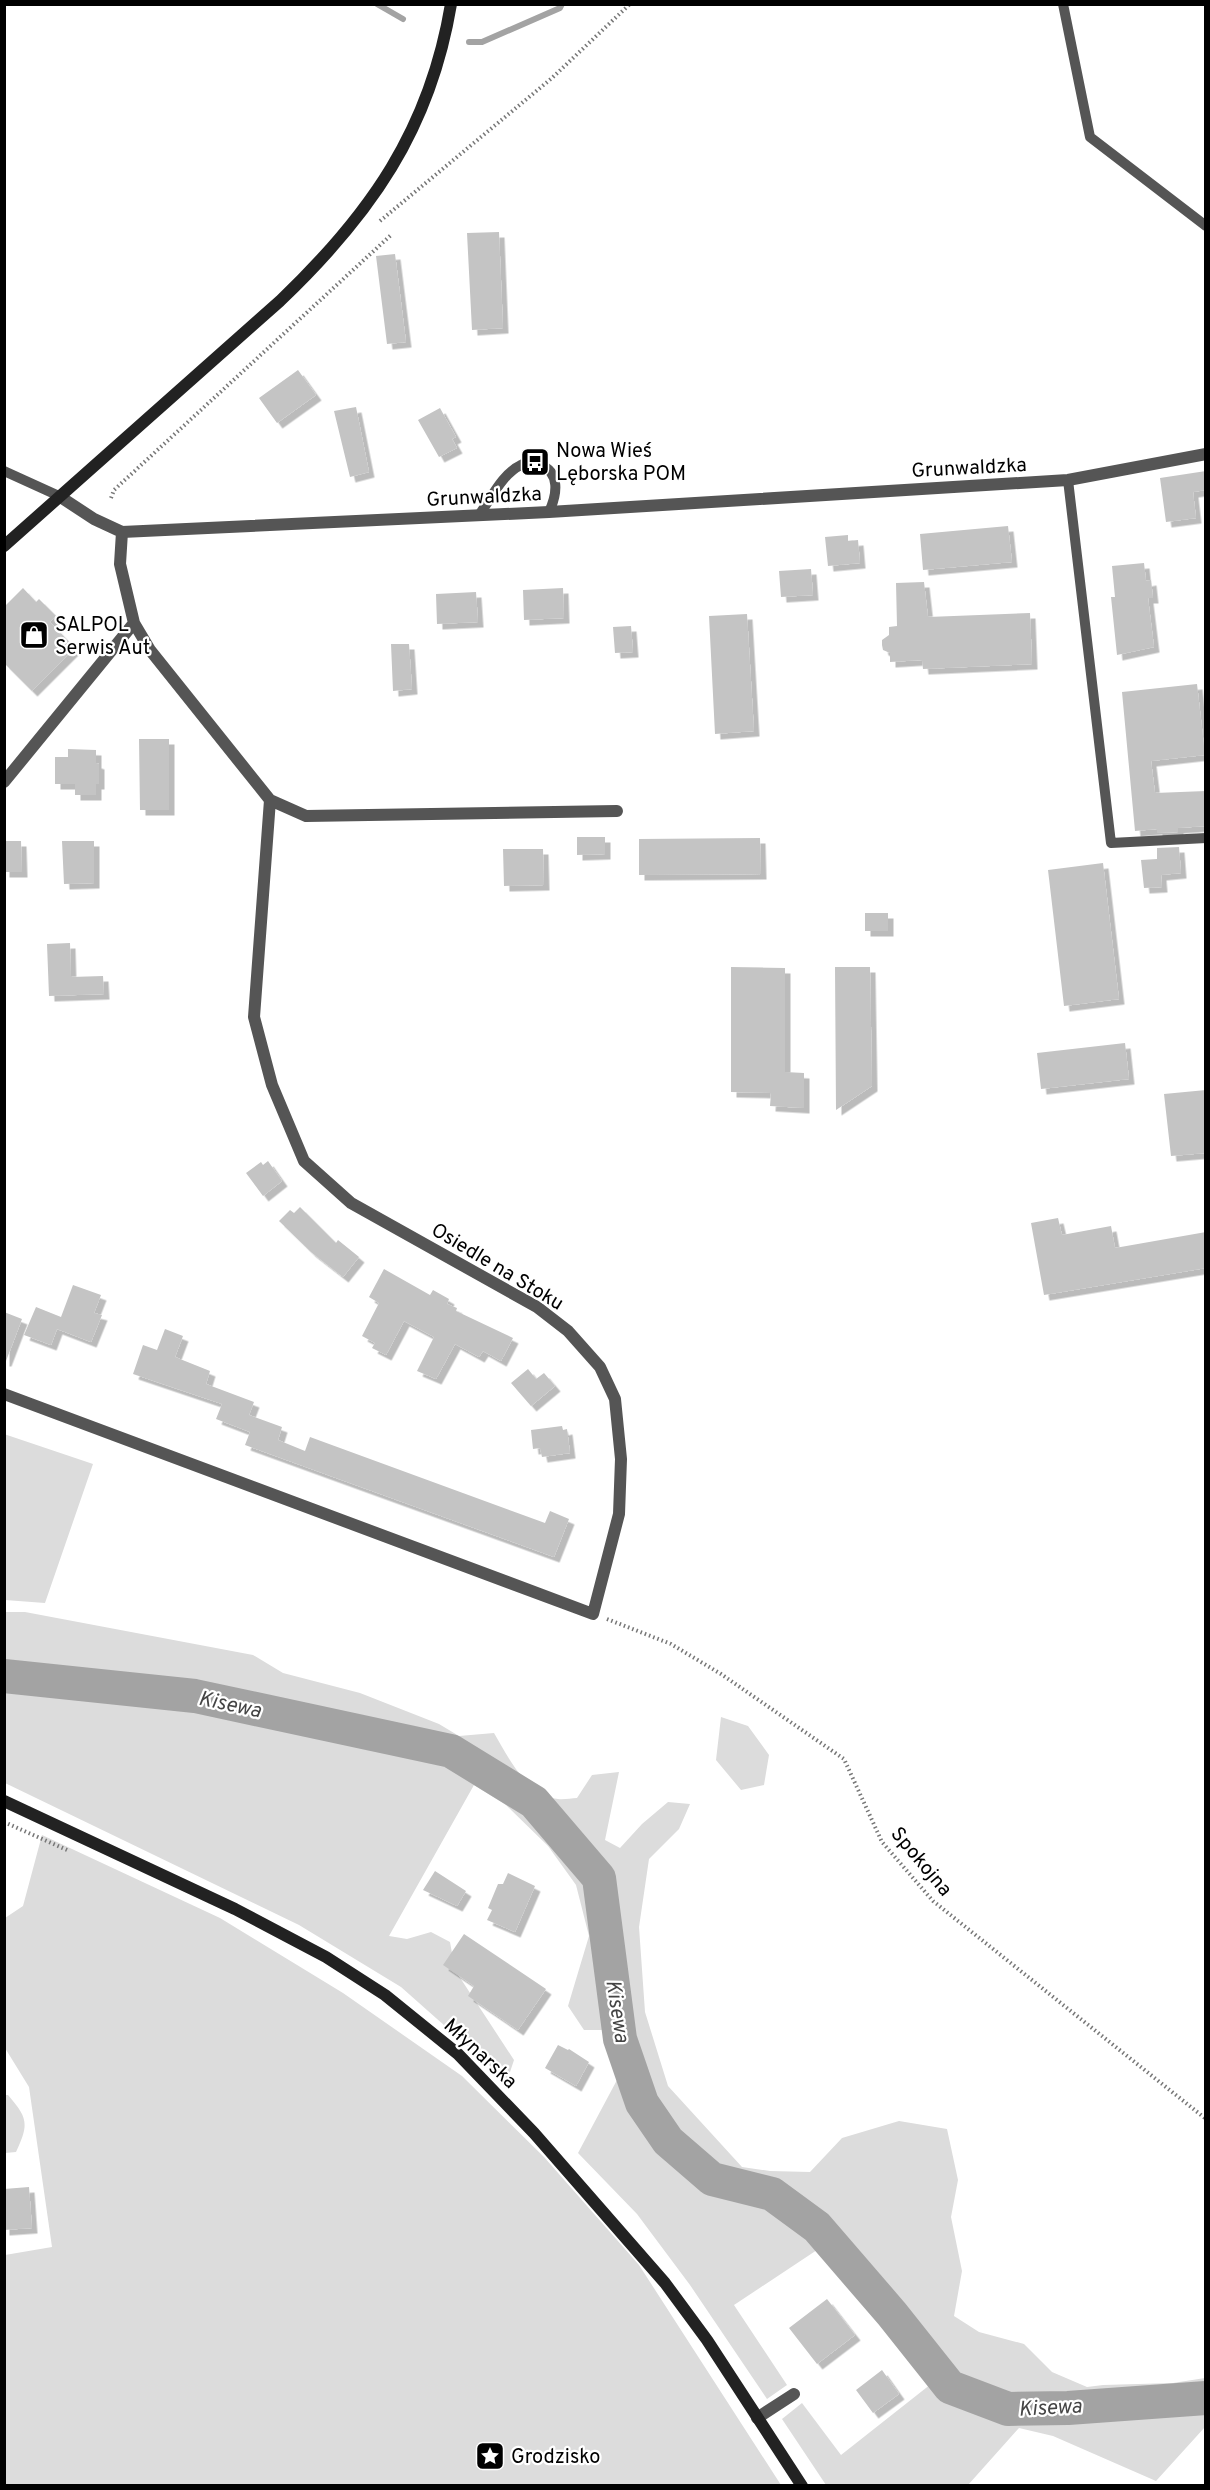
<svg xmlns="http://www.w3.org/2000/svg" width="1210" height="2490" font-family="Overpass,sans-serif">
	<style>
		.green { fill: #dcdcdc }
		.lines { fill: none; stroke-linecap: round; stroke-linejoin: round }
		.stream { stroke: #a3a3a3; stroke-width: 6 }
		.river { stroke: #a3a3a3; stroke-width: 34 }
		.building { fill: #c4c4c4; filter: url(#shadow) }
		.path { stroke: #777; stroke-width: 4; stroke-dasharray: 1.5 3; stroke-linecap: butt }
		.lane { stroke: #555; stroke-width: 10 }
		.street { stroke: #555; stroke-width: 12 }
		.secondary { stroke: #222; stroke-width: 12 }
		.labels { text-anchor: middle; stroke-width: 4.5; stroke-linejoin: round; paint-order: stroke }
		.poi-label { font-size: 20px; fill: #000; stroke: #fff; text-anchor: start }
		.street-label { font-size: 20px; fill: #000; stroke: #fff }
		.water-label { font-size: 21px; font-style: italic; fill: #444; stroke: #fff }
	</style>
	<defs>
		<filter id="shadow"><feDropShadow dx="5.5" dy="5.5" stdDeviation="0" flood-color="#0004"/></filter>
	</defs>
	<rect width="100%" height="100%" fill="#fff"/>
	<path class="green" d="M4,1434L93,1464L45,1603L5,1600Z
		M4,1612H25L253,1655L283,1673L360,1693L439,1724L459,1736L494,1733C508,1757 527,1796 558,1799C564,1800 571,1798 577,1798L592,1775L619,1772L605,1840L620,1848L642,1824L668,1802L690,1804L679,1829L649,1859L639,1927L645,2012L668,2086L742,2167L770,2171L810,2172L842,2138L899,2121L947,2129L958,2180L951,2217L962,2271L954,2316L979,2332L1024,2344L1052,2372L1087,2387L1103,2385L1173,2383L1205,2378V2427L1156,2481L1053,2436L1019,2428L968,2485H826L782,2419L802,2403L841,2455L931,2384C897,2337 858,2293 823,2246L734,2305L787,2385L767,2399L690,2285L637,2214L578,2153L617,2080L604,2030H584L568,2006L589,1936L576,1885L548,1846L506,1805L474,1785L389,1936L407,1939L431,1932L450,1942L455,1970L514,2060L507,2081L401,1987L299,1925L5,1783Z
		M721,1717L748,1726L769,1755L764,1785L741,1790L716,1760Z
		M42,1835L220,1918L343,1993L462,2076L544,2157L639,2265L781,2485H5V2255L52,2247L29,2087L5,2048V1918L23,1906Z
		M5,2095H8C28,2118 29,2124 16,2152L5,2153Z"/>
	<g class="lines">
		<path class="stream" d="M377,4L403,19
			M469,42H482L560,8L562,4"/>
		<path class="river" d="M4,1676L195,1696L451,1751L534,1802L599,1878L620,2039L642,2103L668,2141L712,2179L772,2194L817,2227L892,2314L950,2387L1008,2409L1068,2408L1206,2398"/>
	</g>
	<path class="building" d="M499,232L503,328L472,330L467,233Z
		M395,254L406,342L387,344L376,256Z
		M298,370L316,395L277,423L259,398Z
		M356,407L369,472L350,477L334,411Z
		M440,408L456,437L452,439L457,448L439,457L418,420Z
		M1206,471V490L1193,492L1196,518L1166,522L1160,478Z
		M1008,526L1012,562L923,570L920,534Z
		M848,535V541L858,540L860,563L828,566L825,537Z
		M1144,563L1146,581L1151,580L1153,598H1148L1154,647L1117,655L1111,597H1115L1112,566Z
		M811,569L813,595L781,597L779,571Z
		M924,582L928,617L1030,613L1032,664L923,669L922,660L890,662V653L883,650L882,645V640L889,635V627L897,626L896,583Z
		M23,588L36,602L39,599L56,616L50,622L75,648L32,691L4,663V607Z
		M563,588L564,618L524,620L523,590Z
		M476,592L478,622L437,624L436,594Z
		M747,614L754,731L715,734L709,616Z
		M631,626L633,652L615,653L613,627Z
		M391,644H409L412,689L393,691Z
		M1197,684L1205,755L1151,761L1155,793L1206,791V826L1178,828V832L1157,833V829L1135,831L1122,692Z
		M139,739H169V810H140Z
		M68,749L96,750V763L99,764V784H96V795H75V784H55V757H68Z
		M577,837H605V854L577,855Z
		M760,838L761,874L639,875V839Z
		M4,841H21L22,872H4Z
		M62,841H94V883L64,884Z
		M1179,847L1181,873L1161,875L1162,887L1144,888L1141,860L1157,859V848Z
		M503,849H543L544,885L504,886Z
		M1103,863L1119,999L1064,1006L1048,870Z
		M865,913H888V931H865Z
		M70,943L71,977L103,976L104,994L49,996L47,944Z
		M731,967L785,968V1072L804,1073V1108L770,1106L771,1093L731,1092Z
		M835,967H870L872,1086L836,1110Z
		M1125,1043L1129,1079L1041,1089L1037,1053Z
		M1206,1090V1153L1171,1156L1164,1094Z
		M268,1161L282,1181L263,1196L246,1173L261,1162L263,1165Z
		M300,1207L336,1243L338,1240L359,1257L343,1277L311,1252L279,1221L290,1210L294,1213Z
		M1058,1218L1062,1235L1111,1226L1115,1248L1206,1232V1268L1044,1295L1031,1223Z
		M384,1269L430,1295L433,1290L449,1299L447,1304L457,1308L456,1311L513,1338L501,1361L483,1351L479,1357L455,1344L436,1379L417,1371L434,1337L404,1321L386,1355L372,1348L375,1343L362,1336L379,1303L369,1297Z
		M73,1285L101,1295L94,1313L102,1315L91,1342L57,1329L51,1345L24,1335L36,1307L61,1317Z
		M4,1312L22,1319L6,1361H4Z
		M165,1329L183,1336L175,1357L210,1371L206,1384L254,1402L249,1415L282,1427L278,1440L305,1451L310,1437L545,1523L550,1511L569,1519L554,1557L245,1445L250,1432L216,1419L222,1404L133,1374L143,1345L157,1350Z
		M528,1369L536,1379L544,1373L555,1386L531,1406L511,1383Z
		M562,1426L563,1430L567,1429L570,1453L542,1457L540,1448L533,1449L531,1430Z
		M435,1871L466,1891L457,1906L423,1890Z
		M508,1873L535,1886L515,1932L487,1920L492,1910L488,1908L498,1884H503Z
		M464,1934L546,1989L518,2030L468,1996L474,1986L443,1965Z
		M558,2045L568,2050L569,2049L589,2062L576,2086L545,2068Z
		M29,2187L32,2228L4,2230V2189Z
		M827,2299L855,2335L817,2364L789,2328Z
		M882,2370L899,2394L873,2413L856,2390Z"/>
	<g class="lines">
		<path class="path" d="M380,221L552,78L630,4
			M111,498L114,490L391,235
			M607,1619L671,1644L721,1674L844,1759L882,1842L933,1901L1206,2119
			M4,1822L67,1850"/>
		<path class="lane" d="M1063,4L1090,137L1206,226
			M4,471L59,496
			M1068,480L1111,843L1206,838
			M479,515C491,499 502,474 521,465C526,462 533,462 539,464C561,472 557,495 549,512"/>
		<path class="street" d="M59,496L94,519L122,532L549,512L1068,480L1206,454
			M134,623L150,650L270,800L306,816L617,811
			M4,782L134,623L120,564L122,532
			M4,1394L593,1614L619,1514L621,1459L615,1399L600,1367L568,1331L537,1307L351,1203L304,1161L272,1085L254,1017L270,800
			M757,2418L794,2394"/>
		<path class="secondary" d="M4,546L280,301C370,215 430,130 451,4
			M4,1801L235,1909L326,1957L385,1995L458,2054L534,2133L665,2283L707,2340L802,2486"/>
	</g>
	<defs>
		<g id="bus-square" transform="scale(1.5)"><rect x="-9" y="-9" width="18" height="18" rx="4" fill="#000" stroke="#fff"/><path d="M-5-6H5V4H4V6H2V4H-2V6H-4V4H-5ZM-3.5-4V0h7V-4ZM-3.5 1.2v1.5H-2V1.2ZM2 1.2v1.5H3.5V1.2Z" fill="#fff"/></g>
		<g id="shop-square" transform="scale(1.5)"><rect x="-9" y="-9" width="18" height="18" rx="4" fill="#000" stroke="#fff"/><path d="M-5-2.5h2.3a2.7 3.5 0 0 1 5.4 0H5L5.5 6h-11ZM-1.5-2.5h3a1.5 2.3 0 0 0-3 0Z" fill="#fff"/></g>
		<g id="sight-square" transform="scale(1.5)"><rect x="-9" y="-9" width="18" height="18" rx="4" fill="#000" stroke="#fff"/><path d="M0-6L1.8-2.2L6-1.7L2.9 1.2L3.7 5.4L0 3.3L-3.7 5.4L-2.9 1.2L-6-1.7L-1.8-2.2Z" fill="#fff"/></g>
	</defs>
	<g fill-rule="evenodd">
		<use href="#bus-square" x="535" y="462"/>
		<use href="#shop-square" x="34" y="635"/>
		<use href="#sight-square" x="490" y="2456"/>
	</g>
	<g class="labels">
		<g class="poi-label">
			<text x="556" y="457">Nowa Wieś<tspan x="556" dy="23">Lęborska POM</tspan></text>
			<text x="55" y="631">SALPOL<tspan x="55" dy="23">Serwis Aut</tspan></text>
			<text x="511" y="2463">Grodzisko</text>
		</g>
		<g class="street-label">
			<text transform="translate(969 467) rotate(-3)" y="7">Grunwaldzka</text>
			<text transform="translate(484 496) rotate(-3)" y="7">Grunwaldzka</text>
			<text transform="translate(498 1266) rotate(31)" y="7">Osiedle na Stoku</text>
			<text transform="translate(922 1861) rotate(50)" y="7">Spokojna</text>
			<text transform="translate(481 2053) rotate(43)" y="7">Młynarska</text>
		</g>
		<g class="water-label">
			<text transform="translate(230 1704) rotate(12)" y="7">Kisewa</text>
			<text transform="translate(618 2011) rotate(81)" y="7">Kisewa</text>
			<text transform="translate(1050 2407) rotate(-3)" y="7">Kisewa</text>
		</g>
	</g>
	<rect width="1210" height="2490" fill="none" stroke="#000000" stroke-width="12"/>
</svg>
